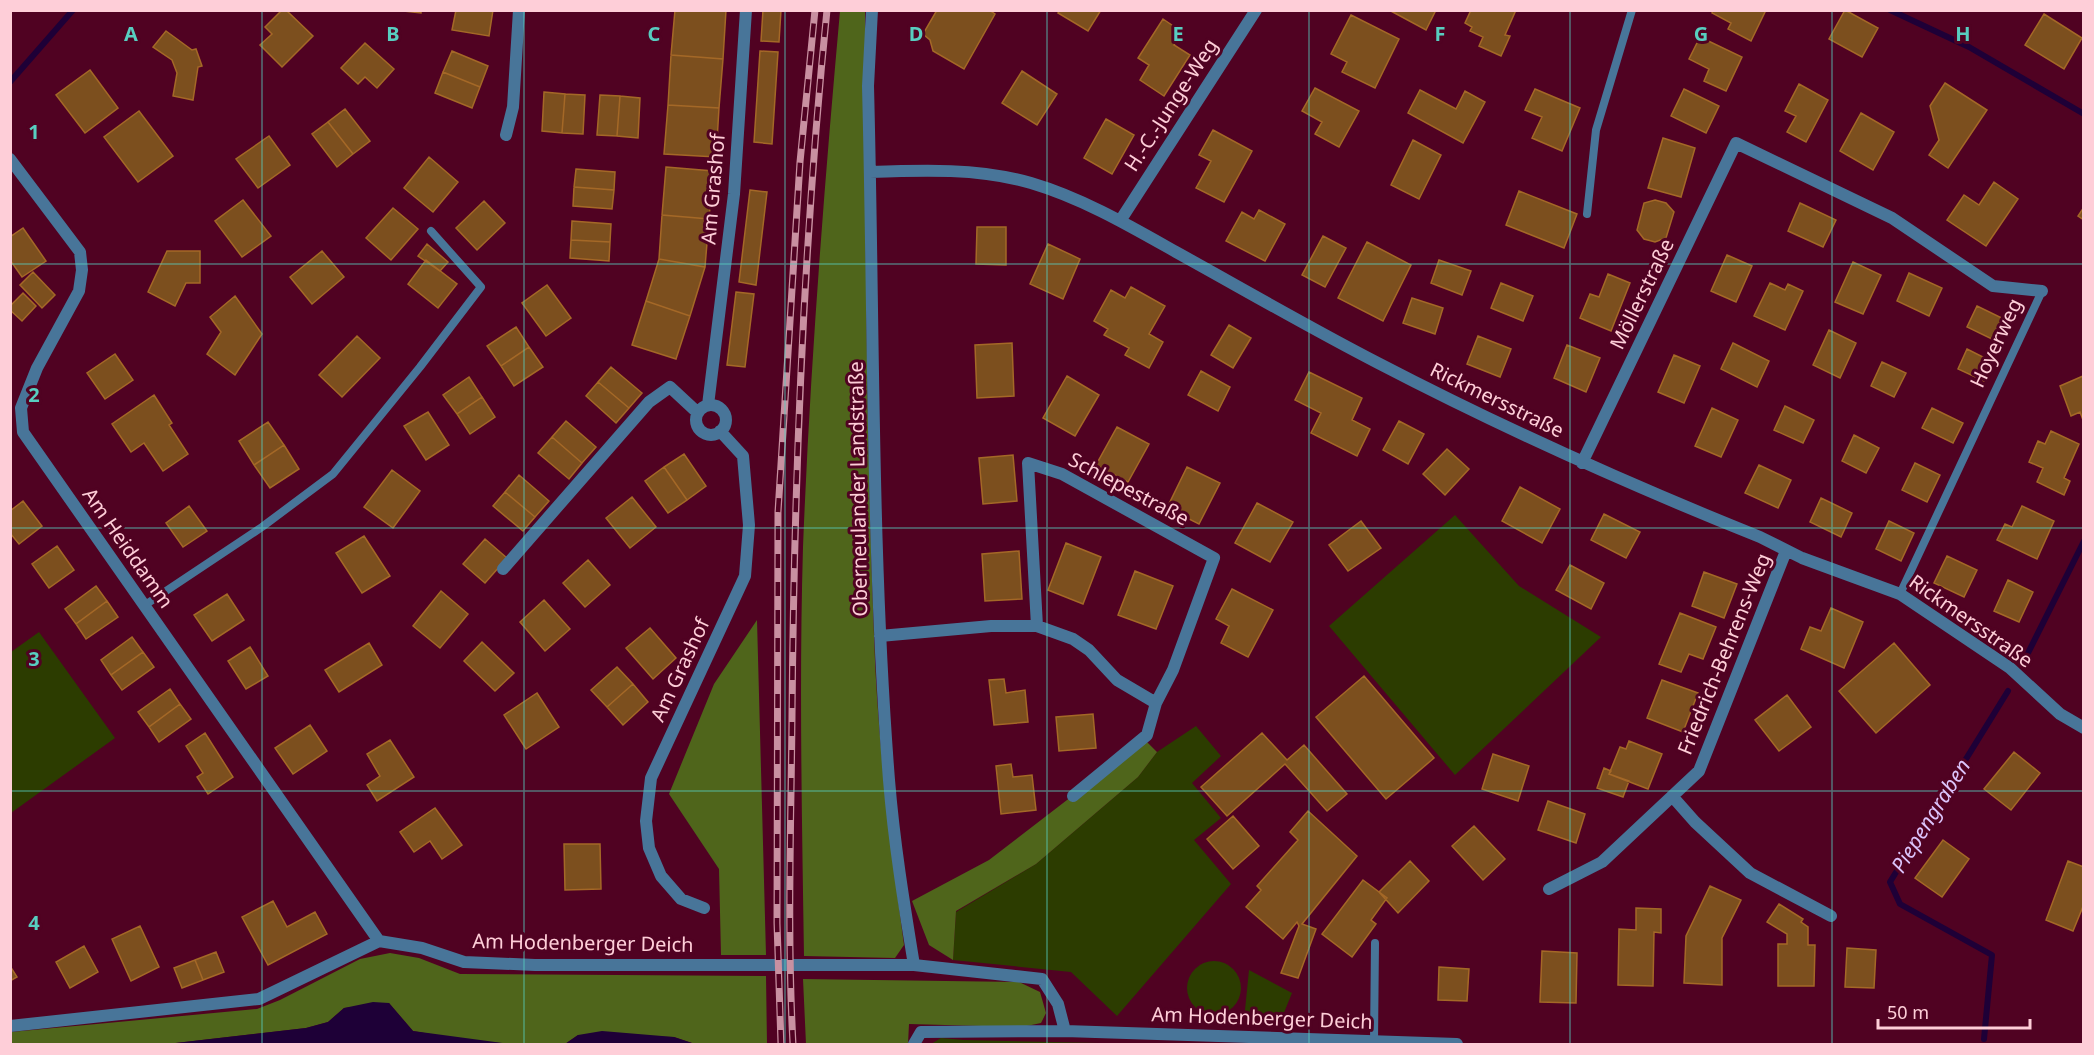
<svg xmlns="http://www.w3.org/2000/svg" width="2094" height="1055" font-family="'Noto Sans',sans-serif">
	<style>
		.green { fill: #2c3c00 }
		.forest { fill: #4f651b }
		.water { fill: #1e0037 }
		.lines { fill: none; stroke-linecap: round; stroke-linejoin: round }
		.stream { stroke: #1e0037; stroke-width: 6 }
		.building { fill: #7c4f1e; stroke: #a46827; stroke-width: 1.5 }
		.service { stroke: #487599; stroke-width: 8 }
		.minor { stroke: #487599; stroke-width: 12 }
		.rail-casing { stroke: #c990a1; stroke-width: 7 }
		.rail { stroke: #500222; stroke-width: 4.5; stroke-dasharray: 14; stroke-linecap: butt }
		.grid { fill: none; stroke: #58cec0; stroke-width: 1.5; stroke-opacity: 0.55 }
		.labels { text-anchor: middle; stroke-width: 6; stroke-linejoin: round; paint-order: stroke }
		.street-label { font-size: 20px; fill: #feced8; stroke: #500222 }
		.water-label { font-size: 21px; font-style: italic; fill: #dcc4fb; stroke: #500222 }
		.grid-label { font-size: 20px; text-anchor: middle; font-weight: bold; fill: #58cec0; stroke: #500222; stroke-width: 6; stroke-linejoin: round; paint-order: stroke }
	</style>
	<rect width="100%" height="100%" fill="#500222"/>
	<path class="green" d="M1455,515L1519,586L1601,637L1455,775L1329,626Z
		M39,632L115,738L11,813V652Z
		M1196,726L1221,756L1192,783L1221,818L1194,840L1231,884L1117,1016L1071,972L953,960L956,912L1036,864L1138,777L1157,752Z
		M1187 988a27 27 0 1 1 54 0a27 27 0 1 1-54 0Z
		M1249,970L1292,993L1281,1020H1244Z
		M941,1038L964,1040L1147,1044H931Z"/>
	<path class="forest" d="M840,11H865C865,219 866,428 874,636C877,737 891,845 904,945L895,958L804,956C802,820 799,683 803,547C810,368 824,189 840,11Z
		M757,620L766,955H721L719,869L669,794L714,684Z
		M1145,740L1157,752L1138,777L1036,864L956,911L953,960L929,945L912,901L989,860Z
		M390,953L419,958L460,974L766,976L767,1044H695L674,1037L578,1035L565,1044H510L459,1039L413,1031L389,1003L344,1008L328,1022L306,1028L167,1044H11V1032L257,1009L280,1000L360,959Z
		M803,979L1019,982L1040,992L1046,1013L1041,1023L1022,1027L909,1024L908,1044H806Z"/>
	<path class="water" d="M373,1002L389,1003L413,1031L510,1044H167L306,1028L328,1022L344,1008Z
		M602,1031L674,1037L695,1044H565L578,1035Z"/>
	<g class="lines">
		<path class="stream" d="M1890,10L1969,47L2084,114
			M10,82L73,10
			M2024,661L2084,541
			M1984,1039L1992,955L1900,904L1890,882L2008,691"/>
	</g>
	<path class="building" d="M282,10H286L313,36L282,67L260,45L272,34L265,27Z
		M394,10H421V13Z
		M456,10H493L489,36L452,30Z
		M675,10H726L723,59L671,55Z
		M763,10H781L779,42L761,41Z
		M937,10H989L995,14L964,69L933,51L930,40L923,34Z
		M1060,10H1101L1088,31L1058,13Z
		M1389,10H1436L1426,30Z
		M1471,10H1516L1505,35L1510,36L1501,56L1479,46L1483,37L1470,31L1472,27L1465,23Z
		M1713,10H1766L1751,41L1728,29L1731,23L1712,13Z
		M1845,10L1878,28L1862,57L1829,39Z
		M2044,14L2082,38L2064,69L2025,45Z
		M1351,15L1399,39L1375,88L1342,72L1347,62L1331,54Z
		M1163,19L1182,32L1174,45L1190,55L1164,96L1140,80L1149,65L1138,58Z
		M166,31L192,50L196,49L202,66L198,67L193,100L173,96L177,73L172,60L153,47Z
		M1700,37L1742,57L1726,91L1704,81L1709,69L1689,59Z
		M365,43L394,69L377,88L365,77L358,84L341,68Z
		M452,51L488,66L480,87L443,72Z
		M760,51L778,52L772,144L754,142Z
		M671,55L723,59L719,108L668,105Z
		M90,70L118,108L85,133L56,95Z
		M1022,71L1057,94L1037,125L1002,103Z
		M443,72L480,87L472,108L435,93Z
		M1945,83L1987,110L1948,168L1929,155L1939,140L1930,106Z
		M1799,84L1828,100L1806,142L1787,132L1796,116L1785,111Z
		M1315,88L1359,111L1339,147L1315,134L1322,122L1302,111Z
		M1535,89L1580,108L1562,151L1532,138L1542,117L1525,110Z
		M1684,89L1719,106L1706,133L1671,116Z
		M1420,90L1456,109L1465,91L1485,102L1463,143L1408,113Z
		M544,92L565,94L562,133L542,131Z
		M565,94L585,95L583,134L562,133Z
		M600,95L620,96L617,136L597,135Z
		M620,96L640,98L638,138L617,136Z
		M668,105L719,108L716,157L664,154Z
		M345,109L370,141L353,154L328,122Z
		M139,111L173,156L138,182L104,137Z
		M1861,113L1894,132L1873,170L1840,151Z
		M1106,119L1134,135L1112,174L1084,158Z
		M328,122L353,154L337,167L312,134Z
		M1213,130L1252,151L1224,202L1196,188L1211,161L1199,155Z
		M269,136L290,165L258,188L236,159Z
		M1663,138L1695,148L1681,197L1648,188Z
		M1413,140L1441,155L1419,199L1391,185Z
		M429,157L458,182L433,212L404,188Z
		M666,167L713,171L709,219L662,215Z
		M576,169L615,172L614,190L574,187Z
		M1994,182L2018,199L1986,246L1947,220L1964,195L1979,205Z
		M574,187L614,190L612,209L573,206Z
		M750,190L767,192L756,285L739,282Z
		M1519,191L1577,214L1564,248L1506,225Z
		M243,200L271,236L242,257L215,221Z
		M1655,200L1666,203L1674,212L1666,238L1655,242L1644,239L1637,230L1644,203Z
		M484,201L505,223L477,250L456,228Z
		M1800,203L1836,220L1823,247L1788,231Z
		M2084,207V220L2078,216Z
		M393,208L418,229L391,260L366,238Z
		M1259,210L1285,224L1265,261L1226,241L1242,212L1254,219Z
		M662,215L709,219L705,267L659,259Z
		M572,221L611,224L610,242L571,240Z
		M977,227H1006V265L976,264Z
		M23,228L46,261L22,277L10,260V237Z
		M1323,236L1346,248L1325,287L1302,275Z
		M571,240L610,242L609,261L570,258Z
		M1367,242L1411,265L1383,321L1338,298Z
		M427,244L448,262L440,271L418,256Z
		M1048,244L1080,259L1063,299L1030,284Z
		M167,251H200V283H186L175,306L148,292Z
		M322,251L344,277L312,304L290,277Z
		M1727,255L1752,266L1736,302L1711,291Z
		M659,259L705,267L690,316L646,301Z
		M426,260L457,284L438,308L408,284Z
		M1439,260L1471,271L1462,295L1431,283Z
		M1853,262L1881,275L1863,314L1835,302Z
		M33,272L55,295L42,308L20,285Z
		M1909,273L1942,288L1929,316L1897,301Z
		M1608,274L1630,283L1611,331L1580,318L1590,294L1599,297Z
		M1501,283L1533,296L1523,321L1491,308Z
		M1770,283L1785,290L1788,284L1803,291L1785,330L1754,316Z
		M547,285L571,318L546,336L522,303Z
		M1131,287L1165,306L1149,334L1163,342L1149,368L1125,355L1129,348L1104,335L1108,329L1094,321L1111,290L1125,298Z
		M736,292L754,294L745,367L727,365Z
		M23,293L36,306L22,321L10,310V306Z
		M235,296L262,334L235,375L207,354L221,332L210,317Z
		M1412,298L1443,308L1435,334L1403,323Z
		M646,301L690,316L676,359L632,345Z
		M1977,306L2006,320L1996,341L1967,327Z
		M1229,325L1251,338L1233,368L1211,355Z
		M516,327L529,347L501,366L487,346Z
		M1829,330L1856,343L1840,378L1813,365Z
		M357,336L380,358L342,397L319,375Z
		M1478,336L1511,349L1500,377L1467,364Z
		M1012,343L1014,396L977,398L975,345Z
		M1733,343L1769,361L1757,387L1721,369Z
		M1567,345L1600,358L1586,392L1554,378Z
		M529,347L543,367L514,386L501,366Z
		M1967,349L1993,362L1984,381L1958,369Z
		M115,354L133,380L105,399L87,373Z
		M1674,355L1700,366L1684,403L1658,392Z
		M1882,362L1906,373L1894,397L1871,386Z
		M611,367L642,393L629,408L598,382Z
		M1201,371L1230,387L1218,411L1188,395Z
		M1309,372L1362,398L1352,420L1370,429L1357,456L1311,433L1321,413L1295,400Z
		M1067,376L1099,395L1075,436L1043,418Z
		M2083,376L2084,375L2083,420L2080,412L2071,416L2060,386Z
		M469,377L482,397L457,414L443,395Z
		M598,382L629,408L616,423L586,396Z
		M154,395L172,423L169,425L188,454L163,471L144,443L131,452L112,424Z
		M482,397L495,417L470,434L457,414Z
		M1785,406L1814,420L1803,443L1774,430Z
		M1712,408L1738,420L1721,457L1695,446Z
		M1932,408L1963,423L1953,443L1922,428Z
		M428,412L449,445L426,460L404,426Z
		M566,421L596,447L582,463L552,437Z
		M1399,421L1424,434L1408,464L1383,450Z
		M268,422L284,445L254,465L239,441Z
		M1117,427L1149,444L1128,482L1096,465Z
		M2051,431L2079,444L2064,478L2070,481L2064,495L2037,482L2043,468L2029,462L2038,441L2045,444Z
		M1854,435L1879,448L1866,473L1842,461Z
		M552,437L582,463L569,479L538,453Z
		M284,445L299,469L270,488L254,465Z
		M1447,449L1469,469L1445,495L1423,474Z
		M684,454L706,486L687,500L664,467Z
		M1013,455L1017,501L983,504L979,458Z
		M1915,463L1940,475L1927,502L1902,490Z
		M1759,465L1791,480L1778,508L1745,493Z
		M664,467L687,500L668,513L645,481Z
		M1187,467L1220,483L1199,524L1167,508Z
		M392,470L420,491L393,528L364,507Z
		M519,475L549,501L535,517L505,492Z
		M1520,487L1560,509L1542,543L1502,521Z
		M505,492L535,517L523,531L493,506Z
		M632,497L656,527L630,548L606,518Z
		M1821,498L1852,513L1841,537L1810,522Z
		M23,501L42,526L19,544L10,533V511Z
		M1257,503L1293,522L1270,562L1235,543Z
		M189,506L207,531L183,547L166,523Z
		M2022,506L2054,521L2037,559L1997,540L2005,524L2012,527Z
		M1604,514L1640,532L1626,558L1591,540Z
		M1361,521L1381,548L1348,571L1329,545Z
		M1889,521L1914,533L1901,561L1876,549Z
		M364,536L390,576L362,593L336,553Z
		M485,539L507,558L485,583L463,564Z
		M1066,543L1101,557L1083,604L1048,590Z
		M57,546L74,570L49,588L32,564Z
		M1019,551L1022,599L985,601L982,554Z
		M1947,556L1977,570L1964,597L1934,583Z
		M588,560L610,585L585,607L563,583Z
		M1570,565L1604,583L1591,609L1556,590Z
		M1135,571L1173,586L1156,629L1118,615Z
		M1704,572L1737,584L1724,618L1692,606Z
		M2008,580L2033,592L2019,622L1994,611Z
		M96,586L107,601L76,624L65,609Z
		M1232,589L1273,610L1248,657L1221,643L1229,626L1216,619Z
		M441,591L468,614L440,648L413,626Z
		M227,594L244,620L212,641L194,615Z
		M544,600L570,629L545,651L520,622Z
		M107,601L118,617L86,639L76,624Z
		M1831,608L1863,622L1844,668L1801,649L1810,627L1821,631Z
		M1680,613L1716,627L1703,659L1689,654L1681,672L1659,664Z
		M650,628L676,658L653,679L626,648Z
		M132,637L143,652L111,675L101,660Z
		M482,642L514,673L495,691L464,661Z
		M369,643L382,665L339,692L325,670Z
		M1894,643L1930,685L1876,733L1839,691Z
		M250,647L268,676L246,689L228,661Z
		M143,652L154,667L122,690L111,675Z
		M617,667L633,684L607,707L591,690Z
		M1364,676L1434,758L1386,799L1316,717Z
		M1004,679L1006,693L1025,690L1028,722L994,725L989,680Z
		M1662,680L1698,693L1683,732L1647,718Z
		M633,684L648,702L623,725L607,707Z
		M170,689L180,704L149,727L138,712Z
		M537,693L559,727L526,749L504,715Z
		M1787,695L1811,727L1779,751L1755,720Z
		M180,704L191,719L159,742L149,727Z
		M1093,714L1096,748L1059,751L1056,717Z
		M310,725L327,751L293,774L275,748Z
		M205,733L233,777L208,794L197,777L203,773L186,746Z
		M1262,733L1287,760L1304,745L1347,794L1327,811L1285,764L1227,816L1201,787Z
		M390,740L414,777L377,801L367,785L380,776L367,754Z
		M1629,741L1662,754L1648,789L1609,774L1620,747L1626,749Z
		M2014,752L2040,773L2011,810L1984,789Z
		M1493,754L1529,766L1518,801L1482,789Z
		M1011,764L1013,777L1032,775L1036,810L1001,814L996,766Z
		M1604,768L1611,771L1609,774L1629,781L1623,797L1597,788Z
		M1548,801L1585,814L1576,843L1538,830Z
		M435,808L462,845L442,859L430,841L414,852L400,832Z
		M1308,811L1357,856L1302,924L1316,929L1298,978L1281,973L1299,926L1297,922L1283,939L1246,907L1261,890L1257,886L1298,840L1290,832Z
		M1233,816L1259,846L1233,869L1207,839Z
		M1474,826L1505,859L1483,880L1452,846Z
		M1943,840L1969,859L1942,897L1915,878Z
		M564,844H600L601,889L565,890Z
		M1410,861L1429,881L1398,913L1379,892Z
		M2068,861L2084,867V904L2073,931L2046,920Z
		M1363,880L1387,898L1371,920L1376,924L1352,957L1322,934Z
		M1710,886L1741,900L1722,938V985L1684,983L1686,936Z
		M273,901L287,927L315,912L327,934L268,965L242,917Z
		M1779,904L1803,919L1801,922L1808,927V945H1815L1814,986H1778V944H1787V934L1767,922Z
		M1636,908L1661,909V933L1654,932L1653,986L1618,985L1619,929L1636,930Z
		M140,926L159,967L131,981L112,939Z
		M84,946L98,972L70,988L56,962Z
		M1847,948L1876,950L1874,988L1845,987Z
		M1542,951L1577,953L1576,1003L1540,1002Z
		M216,952L224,972L203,980L195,960Z
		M195,960L203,980L182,988L174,968Z
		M10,966L17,977L10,981Z
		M1439,967L1469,969L1467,1001L1438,1000Z"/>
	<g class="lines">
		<path class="service" d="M1587,214L1596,130L1632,10
			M1900,594L2042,291
			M145,605L262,527L333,474L420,367L481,287L431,231
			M1374,1042L1375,943"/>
		<path class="minor" d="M872,10L868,86C874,317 871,550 889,780C894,842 904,904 914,965
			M506,135L513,107L519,10
			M10,159L80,252L82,270L79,291L37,368L21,408L23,432L379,941
			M870,172C923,170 979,168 1031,183C1082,198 1130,226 1176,252C1243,289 1310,328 1378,363C1503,428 1630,485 1760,537L1802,558L1900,594L2010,668L2060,714L2084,728
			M1120,221L1256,10
			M708,405L734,194L746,10
			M696 420a15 15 0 1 1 30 0a15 15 0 1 1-30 0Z
			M1582,463L1736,143L1892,218L1993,286L2042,291
			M503,569L649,402L670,387L698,413
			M1037,626L1028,463L1062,474L1214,558L1173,670L1156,703L1147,735L1073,796
			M880,636L991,626H1037L1073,639L1089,650L1117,680L1156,703
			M1672,796L1695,822L1750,873L1831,916
			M1549,889L1602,862L1699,771L1786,551
			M704,908L681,899L661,876L649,848L646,821L651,778L745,576L749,525L743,456L720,431
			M10,1026L259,999L379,941L422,948L464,962L535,965H914L1042,979L1058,1004L1065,1031
			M914,1044L921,1032L1065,1031L1457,1044"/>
		<g class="rail-casing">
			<path id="rail" d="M781,1044L777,923L778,512L800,162L815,10
				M793,1044C787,935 791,826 792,717C794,481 803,245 827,10"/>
		</g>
		<use href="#rail" class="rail"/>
	</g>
	<path class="grid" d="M262,10V1044M524,10V1044M785,10V1044M1047,10V1044M1309,10V1044M1570,10V1044M1832,10V1044M10,264H2084M10,528H2084M10,791H2084"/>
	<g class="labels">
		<g class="street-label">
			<text transform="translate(1171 105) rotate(-57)" y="7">H.-C.-Junge-Weg</text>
			<text transform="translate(713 189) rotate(-85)" y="7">Am Grashof</text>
			<text transform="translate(1642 294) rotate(-64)" y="7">Möllerstraße</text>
			<text transform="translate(1996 343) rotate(-65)" y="7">Hoyerweg</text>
			<text transform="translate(1497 400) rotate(26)" y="7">Rickmersstraße</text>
			<text transform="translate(858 489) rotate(-91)" y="7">Oberneulander Landstraße</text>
			<text transform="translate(1129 489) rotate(28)" y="7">Schlepestraße</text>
			<text transform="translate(128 548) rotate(55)" y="7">Am Heiddamm</text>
			<text transform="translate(1971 621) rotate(35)" y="7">Rickmersstraße</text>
			<text transform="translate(1724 654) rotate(-68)" y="7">Friedrich-Behrens-Weg</text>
			<text transform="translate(680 670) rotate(-65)" y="7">Am Grashof</text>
			<text transform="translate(583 943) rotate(1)" y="7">Am Hodenberger Deich</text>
			<text transform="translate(1262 1018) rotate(2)" y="7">Am Hodenberger Deich</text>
		</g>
		<g class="water-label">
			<text transform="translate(1931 816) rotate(-58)" y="7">Piepengraben</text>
		</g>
	</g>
	<g class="grid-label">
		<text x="131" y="41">A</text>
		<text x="393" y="41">B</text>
		<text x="654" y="41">C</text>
		<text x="916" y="41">D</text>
		<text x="1178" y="41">E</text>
		<text x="1440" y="41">F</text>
		<text x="1701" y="41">G</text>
		<text x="1963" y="41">H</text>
		<text x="34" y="139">1</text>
		<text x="34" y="402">2</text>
		<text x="34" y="666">3</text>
		<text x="34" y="930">4</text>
	</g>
	<rect width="2094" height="1055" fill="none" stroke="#feced8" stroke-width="24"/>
	<path d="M1878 1019v9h152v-9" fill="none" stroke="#feced8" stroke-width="3"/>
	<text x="1887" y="1019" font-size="18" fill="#feced8" stroke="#500222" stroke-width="4.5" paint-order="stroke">50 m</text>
</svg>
